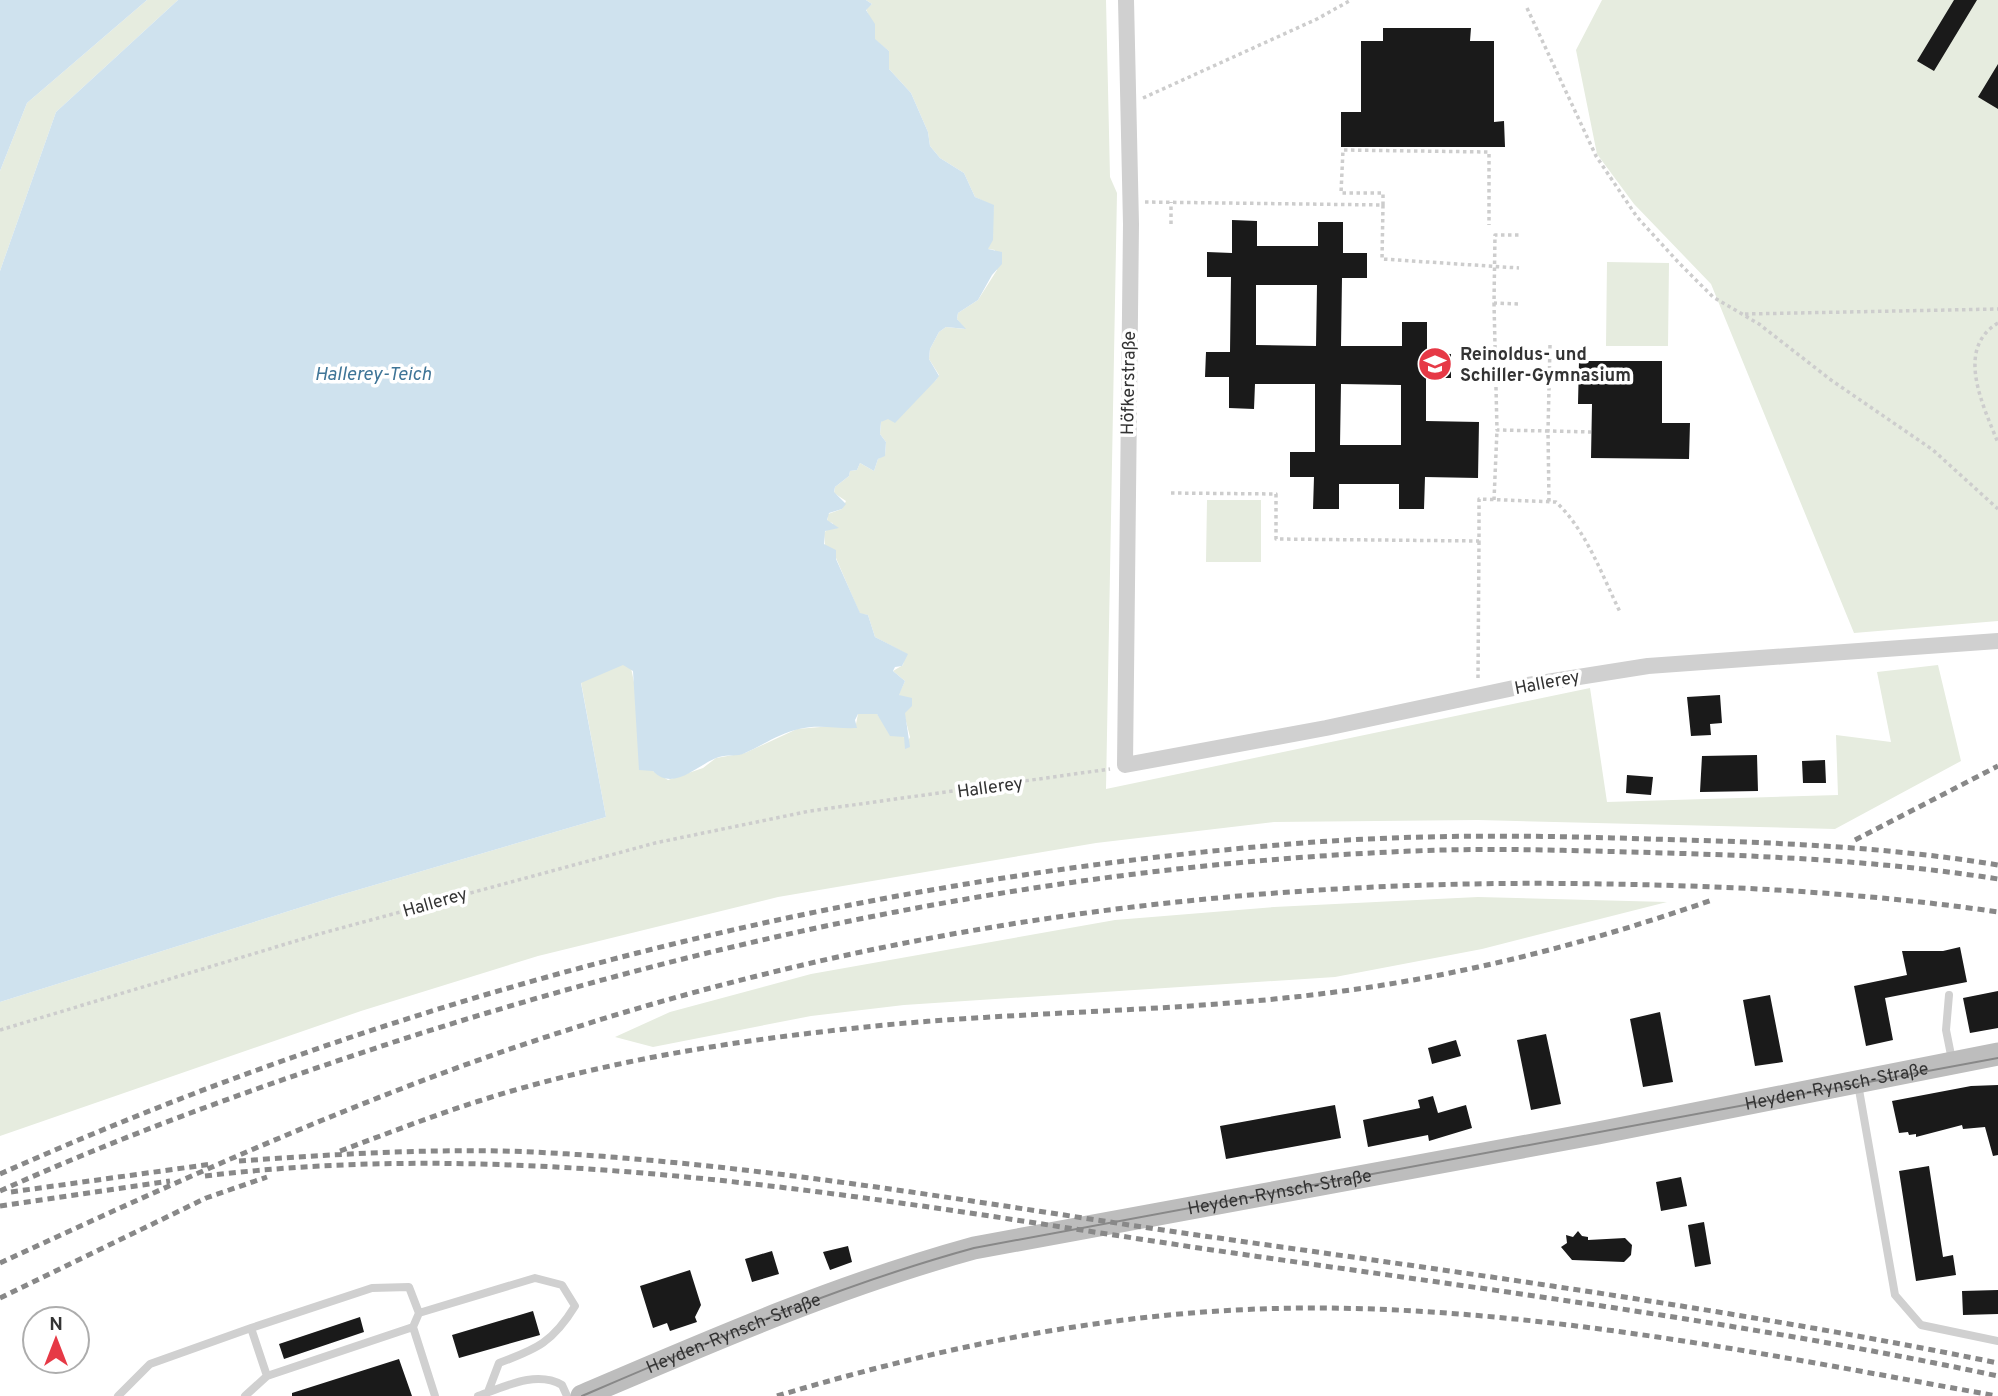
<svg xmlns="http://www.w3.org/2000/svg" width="1998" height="1396" font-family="Overpass,sans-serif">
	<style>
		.green { fill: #e6ecdf }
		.water { fill: #cfe2ee }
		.building { fill: #1a1a1a; fill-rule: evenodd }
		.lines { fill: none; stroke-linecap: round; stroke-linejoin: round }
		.path { stroke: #cdcdcd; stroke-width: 3.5; stroke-dasharray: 3.5 3.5; stroke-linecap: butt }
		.lane { stroke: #d0d0d0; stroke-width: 8 }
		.street { stroke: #d0d0d0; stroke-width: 16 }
		.secondary { stroke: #bdbdbd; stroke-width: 23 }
		.tram { stroke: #888; stroke-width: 2 }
		.rail { stroke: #888; stroke-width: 5; stroke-dasharray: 7 5; stroke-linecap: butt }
		.labels { text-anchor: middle; stroke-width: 7; stroke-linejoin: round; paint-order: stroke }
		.poi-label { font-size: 18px; font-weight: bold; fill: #333; stroke: #fff; text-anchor: start }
		.street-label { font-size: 18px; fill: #333; stroke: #fff }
		.water-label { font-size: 19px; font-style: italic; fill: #3f7597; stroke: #fff }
	</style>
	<rect width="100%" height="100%" fill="#fff"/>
	<path class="green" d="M147,0H178L56,112L0,271V171L27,103Z
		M866,0H1106L1110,177L1117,193L1106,789L1590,688L1607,802L1838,795L1836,735L1891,742L1877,672L1938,665L1961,761L1835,829L1478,820L1274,822L1096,843L778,897L538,956L361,1011L0,1136V1002L337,896L606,817L581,682L623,664L631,668L653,771L668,780L703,768L716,758L745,753L797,729L856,724L858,714H877L888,728L905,738V748L910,737L899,694L905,681L893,671L903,665L905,653L875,637L868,615L860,614L836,558V552L825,545L824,533L833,523L827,522L828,514L842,509L846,501L834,493L835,487L849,476L850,471L857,470L860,463L874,471L878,459L885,455L886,442L880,434L881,422L936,380L939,375L929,359L930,349L939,332L946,327L965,329L957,319L958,313L978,300L997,270L995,250L988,249L994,206L975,197L964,173L940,158L930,146L928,132L911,93L889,69V51L874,39L875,29L866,9L872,4Z
		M1602,0H1998V621L1854,633L1711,284L1634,204L1597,154L1576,50Z
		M1607,262L1669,263L1668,346H1606Z
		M1207,500H1261V562H1206Z
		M1478,897L1667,902L1482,949L1335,977L904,1005L811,1016L653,1047L615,1037L670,1012L811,974L1115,920L1274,907Z"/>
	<path class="water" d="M0,0H147L27,103L0,171Z
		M178,0H866L872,4L866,10L875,24V39L889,51V69L911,93L928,132L930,146L940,158L964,173L975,197L994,205L993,240L988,249L1002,252V264L992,275L978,300L958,313L957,319L966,329L946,327L939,332L930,349L929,359L939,376L936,380L895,423L888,419L881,422L880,434L886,442L885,456L878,459L874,471L860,463L857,470L850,471L849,476L835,487L834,492L846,504L842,509L829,513L827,520L839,528L825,531L824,544L836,550V559L860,613L868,615L875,637L908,654L902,666L895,667L893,671L905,681L899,695L912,698V706L905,713L910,747L905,749L904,737L890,736L877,714H858L855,720L857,728C836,729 819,724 799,729C780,733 763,745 745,753C737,757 728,754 719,757C699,763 674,793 653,771L639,770L633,671L623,665L581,683L606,817L337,896L0,1002V271L56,112Z"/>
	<path class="building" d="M1954,0H1977L1934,71L1917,61Z
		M1383,28H1471L1470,41H1494V122L1504,121L1505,147H1341V112H1361V41H1383Z
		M1998,64V109L1978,97Z
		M1232,220L1257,221V246H1318V222H1343V253H1367V278H1342L1341,346H1402V322H1427V353L1451,354V378H1426V421L1479,422L1478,478L1425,477L1424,509H1399V484H1339V509H1313L1314,477H1290V452H1315V384H1255L1254,409L1229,408V377H1205L1206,352H1230L1231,277H1207V252L1232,253ZM1256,285H1317L1316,346L1256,345ZM1341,384L1401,385V445H1340Z
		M1579,361H1662V423H1690L1689,459L1591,458L1592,404H1578Z
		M1720,695L1722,723L1710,724L1711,735L1691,736L1687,697Z
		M1757,755L1758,791L1700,792L1702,756Z
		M1825,760L1826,783H1803L1802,761Z
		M1627,775L1653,777L1651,795L1626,793Z
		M1960,947L1967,982L1885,998L1893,1040L1866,1046L1854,986L1907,975L1902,951H1943Z
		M1998,991V1028L1970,1033L1963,998Z
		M1770,995L1783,1062L1755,1066L1743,1000Z
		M1660,1012L1673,1082L1643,1087L1630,1019Z
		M1546,1034L1561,1104L1531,1110L1517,1040Z
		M1456,1040L1461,1056L1432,1064L1428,1048Z
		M1998,1085V1155L1993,1156L1985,1127L1963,1129L1962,1125L1916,1137V1134L1909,1135L1908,1132L1899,1133L1892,1101L1971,1086Z
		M1433,1096L1438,1113L1466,1105L1472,1128L1429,1141L1428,1135L1368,1147L1363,1120L1420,1108L1418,1100Z
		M1335,1105L1341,1138L1226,1159L1220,1126Z
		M1929,1166L1943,1257L1953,1255L1956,1275L1916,1281L1899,1171Z
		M1681,1177L1687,1206L1661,1211L1656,1182Z
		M1704,1222L1711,1264L1695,1267L1688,1225Z
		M1578,1231L1582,1236L1588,1237V1240L1625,1238L1632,1245L1631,1255L1624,1262L1572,1260L1561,1247L1567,1243L1566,1235L1573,1237Z
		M848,1246L852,1262L830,1270L823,1252Z
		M772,1251L779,1274L752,1282L745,1259Z
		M690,1270L701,1305L695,1317L697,1322L670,1331L667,1323L653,1328L640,1286Z
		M1998,1290V1314L1963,1315L1962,1291Z
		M533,1311L540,1335L459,1358L452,1335Z
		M360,1317L364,1332L284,1359L279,1344Z
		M399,1359L412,1396H292V1393Z"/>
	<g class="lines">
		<path class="path" d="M1527,8L1596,156L1637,217L1679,263L1713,297L1759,324L1831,380L1933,450L1998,509
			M1143,98L1317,19L1351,0
			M1145,202L1383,205L1382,259L1519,268
			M1383,205V193H1341L1343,150L1489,152V225
			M1171,224V202
			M1494,303L1497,430L1548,431L1549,502
			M1518,304L1494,303L1495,235H1519
			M1745,314L1998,309
			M1998,323C1954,349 1984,407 1998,443
			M1550,345L1548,431L1591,432
			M1171,493L1276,494V539L1479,541V499L1556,502C1586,530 1602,575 1620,612
			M1494,500L1497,430
			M1478,678L1479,541
			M0,1030L319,934L655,843L810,811L1110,769"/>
		<path class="lane" d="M1949,995L1946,1030L1952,1060
			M1858,1084L1895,1295L1921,1325L1998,1341
			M419,1313L535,1278L562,1285L575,1306C553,1342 537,1349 499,1363L488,1392
			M413,1327L267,1376L251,1328L372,1288L409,1287L419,1313L413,1327L435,1396
			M118,1396L150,1364L251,1328
			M245,1396L267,1376
			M478,1396C504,1387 536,1370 562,1385L567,1396"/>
		<path class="street" d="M1126,0L1131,224L1125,765L1326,728L1528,685L1648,666L1998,641"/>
		<path class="secondary" id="s1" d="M582,1396C710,1341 839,1285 974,1248L1598,1133L1998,1054"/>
		<path class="tram" d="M582,1396C710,1341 839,1285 974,1248L1998,1058"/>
		<path class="rail" d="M1855,840L1998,766
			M340,1151C386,1134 432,1116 479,1101C594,1064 718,1043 838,1030C1006,1010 1176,1014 1343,991C1469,974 1592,942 1712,900
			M239,1161C337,1154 436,1148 533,1152C756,1163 977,1203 1197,1235C1464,1273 1733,1309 1998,1363
			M0,1174C405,993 847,880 1290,844C1409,834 1529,835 1649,839C1765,842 1884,846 1998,865
			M205,1176C534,1136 873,1199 1199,1248C1466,1287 1734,1320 1998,1376
			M0,1191C128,1133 261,1086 394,1042C724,935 1066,865 1413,851C1484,848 1557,850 1629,852C1751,855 1877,860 1998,879
			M11,1192L212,1164
			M0,1206L170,1181
			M0,1263C169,1185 340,1107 516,1047C871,926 1232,877 1606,884C1736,886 1869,893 1998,912
			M0,1298L206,1198L267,1177
			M777,1396C934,1349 1094,1315 1258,1309C1502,1300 1758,1353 1997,1396"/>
	</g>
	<defs>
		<g id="school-disc" transform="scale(1.75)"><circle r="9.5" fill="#e63946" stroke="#fff"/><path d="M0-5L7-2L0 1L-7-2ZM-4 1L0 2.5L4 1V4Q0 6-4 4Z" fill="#fff"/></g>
	</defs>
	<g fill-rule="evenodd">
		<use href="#school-disc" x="1435" y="364"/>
	</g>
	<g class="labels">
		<g class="poi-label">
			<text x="1460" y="360">Reinoldus- und<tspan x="1460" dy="21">Schiller-Gymnasium</tspan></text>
		</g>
		<g class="street-label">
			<text transform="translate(1128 383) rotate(-89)" y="6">Höfkerstraße</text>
			<text transform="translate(1547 682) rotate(-11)" y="6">Hallerey</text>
			<text transform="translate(990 787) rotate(-8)" y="6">Hallerey</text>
			<text transform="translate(435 902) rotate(-16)" y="6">Hallerey</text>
			<text dy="6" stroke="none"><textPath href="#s1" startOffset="1297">Heyden-Rynsch-Straße</textPath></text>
			<text dy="6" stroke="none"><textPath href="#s1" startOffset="730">Heyden-Rynsch-Straße</textPath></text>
			<text dy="6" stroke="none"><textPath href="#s1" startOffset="164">Heyden-Rynsch-Straße</textPath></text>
		</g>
		<g class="water-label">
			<text x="373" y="380">Hallerey-Teich</text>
		</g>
	</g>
	<g transform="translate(56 1340)"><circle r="33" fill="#ffffff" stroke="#adadad" stroke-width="2"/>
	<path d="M0-5L12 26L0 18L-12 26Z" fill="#e63946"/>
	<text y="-10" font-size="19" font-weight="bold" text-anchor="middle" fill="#333333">N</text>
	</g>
</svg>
